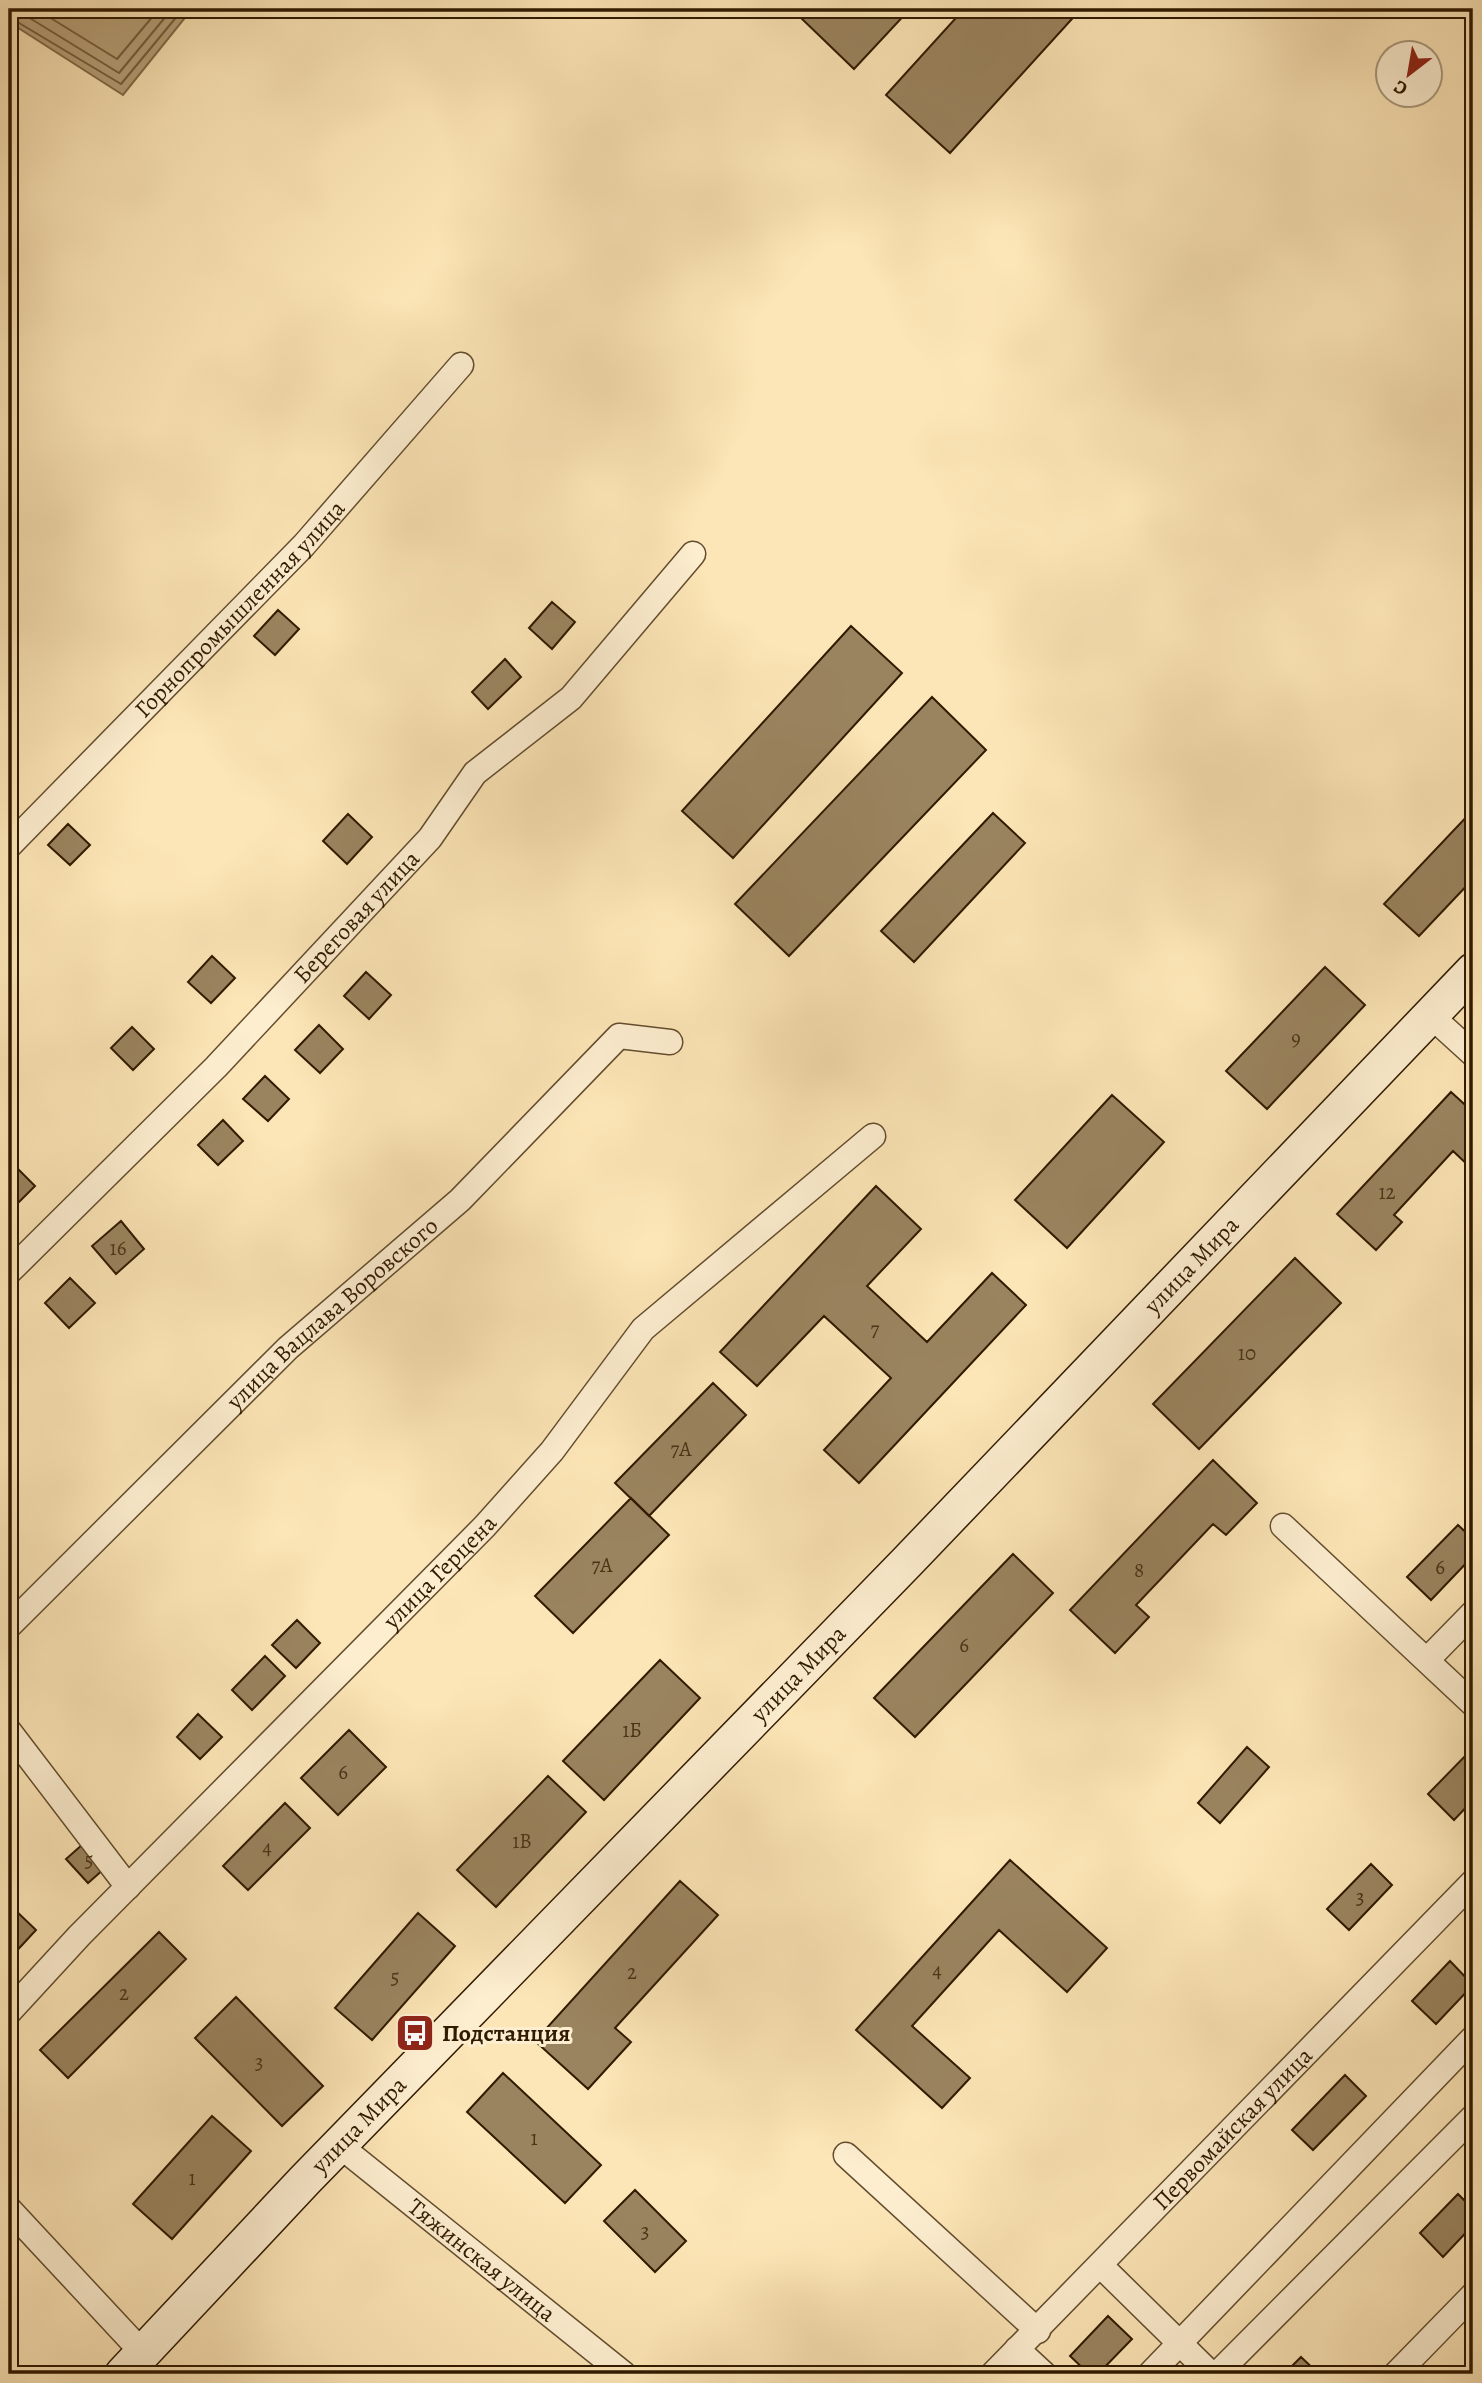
<svg xmlns="http://www.w3.org/2000/svg" width="1482" height="2383" font-family="Alegreya,serif">
	<style>
		.water { fill: #b7a078; stroke: #816a48; stroke-width: 2 }
		.lines { fill: none; stroke-linecap: round; stroke-linejoin: round }
		.shore { stroke: #745d3c; stroke-width: 2 }
		.building { fill: #9a845f; stroke: #301a00; stroke-width: 2 }
		.minor-casing { stroke: #634d2e; stroke-width: 27 }
		.secondary-casing { stroke: #301a00; stroke-width: 38 }
		.minor { stroke: #fdeed0; stroke-width: 24 }
		.secondary { stroke: #fdeed0; stroke-width: 35 }
		.labels { text-anchor: middle; stroke-width: 6; stroke-linejoin: round; paint-order: stroke }
		.number-label { font-size: 21px; fill: #4a3418 }
		.street-label { font-size: 24px; fill: #301a00; stroke: #fdeed0 }
		.poi-label { font-size: 24px; font-weight: bold; fill: #301a00; stroke: #fdeed0; text-anchor: start }
	</style>
	<rect width="100%" height="100%" fill="#fce5b6"/>
	<filter id="stains"><feTurbulence type="fractalNoise" baseFrequency=".00286" numOctaves="4"/><feColorMatrix values="0 0 0 0 .2 0 0 0 0 .09 0 0 0 0 .02 0 0 0 .5 -.17"/></filter>
	<radialGradient id="worn" r=".72"><stop offset=".6" stop-color="#630" stop-opacity="0"/><stop offset="1" stop-color="#630" stop-opacity=".3"/></radialGradient>
	<path class="water" d="M9,9H192L123,95L9,22Z"/>
	<g class="lines">
		<path class="shore" d="M15,9L119,73L172,9
			M36,9L117,59L159,9
			M9,17L121,84L183,9"/>
	</g>
	<path class="building" d="M808,9H910L854,69L800,17Z
		M964,9H1081L950,153L886,95Z
		M552,602L575,622L552,649L529,628Z
		M278,610L299,629L275,655L254,636Z
		M851,626L902,673L733,858L682,811Z
		M505,659L521,677L488,709L472,692Z
		M932,697L986,750L789,956L735,904Z
		M1472,811L1473,879L1419,936L1384,904Z
		M993,813L1025,843L914,962L881,931Z
		M348,814L372,837L347,864L323,841Z
		M68,824L90,845L70,865L48,845Z
		M212,956L235,978L211,1003L188,982Z
		M1325,967L1365,1005L1267,1109L1226,1071Z
		M366,972L391,995L369,1019L344,996Z
		M319,1025L343,1049L320,1073L295,1050Z
		M132,1027L154,1049L133,1070L111,1048Z
		M265,1076L289,1099L268,1121L243,1099Z
		M1451,1092L1473,1112V1170L1453,1151L1394,1215L1402,1222L1376,1250L1337,1214Z
		M1112,1095L1164,1142L1067,1248L1015,1200Z
		M223,1120L243,1141L218,1165L198,1145Z
		M12,1163L35,1186L13,1208L9,1203V1166Z
		M876,1186L921,1229L867,1286L927,1342L992,1273L1026,1305L859,1483L824,1450L891,1378L824,1316L757,1386L720,1352Z
		M121,1221L144,1249L116,1274L92,1246Z
		M1295,1258L1341,1303L1199,1449L1153,1404Z
		M70,1278L95,1303L69,1328L45,1303Z
		M713,1383L746,1415L649,1516L615,1483Z
		M1213,1460L1257,1503L1226,1535L1213,1524L1136,1605L1149,1617L1115,1653L1070,1610Z
		M631,1498L669,1535L573,1633L535,1596Z
		M1458,1525L1473,1539V1556L1431,1600L1407,1577Z
		M1013,1554L1053,1593L915,1737L874,1698Z
		M297,1620L320,1643L296,1668L272,1645Z
		M265,1656L285,1676L252,1710L232,1690Z
		M660,1660L700,1698L604,1800L563,1761Z
		M198,1714L222,1737L200,1759L177,1737Z
		M349,1730L386,1767L338,1815L301,1778Z
		M1247,1747L1269,1767L1220,1823L1198,1803Z
		M1473,1748V1800L1454,1820L1428,1794Z
		M548,1776L586,1812L496,1907L457,1870Z
		M285,1803L310,1828L248,1890L223,1866Z
		M91,1837L113,1861L88,1883L66,1859Z
		M1010,1860L1107,1948L1067,1992L999,1930L912,2026L970,2078L942,2108L856,2030Z
		M1371,1864L1392,1885L1349,1930L1327,1909Z
		M680,1881L718,1915L615,2028L631,2042L588,2089L535,2041Z
		M13,1908L36,1930L11,1957L9,1912Z
		M418,1913L455,1946L372,2040L335,2008Z
		M159,1932L186,1959L68,2078L40,2050Z
		M1450,1961L1473,1985L1436,2024L1412,2001Z
		M236,1997L323,2086L282,2126L195,2038Z
		M503,2073L601,2165L565,2203L467,2112Z
		M1345,2075L1366,2096L1313,2150L1292,2130Z
		M212,2116L251,2151L172,2239L133,2204Z
		M635,2190L686,2241L655,2272L604,2221Z
		M1458,2194L1473,2209V2225L1443,2257L1420,2233Z
		M1108,2316L1132,2339L1098,2374H1089L1070,2356Z
		M1301,2357L1319,2374H1284Z"/>
	<g class="lines">
		<g class="minor-casing">
			<g id="minor">
				<path id="s1" d="M9,846L304,545L461,365"/>
				<path d="M1429,1014L1473,1054"/>
				<path id="s2" d="M9,1272L216,1067L430,838L475,773L571,698L693,554"/>
				<path d="M1283,1526L1473,1704"/>
				<path id="s3" d="M9,1626L288,1348L460,1200L619,1036L670,1042"/>
				<path d="M1427,1660L1473,1613"/>
				<path d="M9,1731L128,1887"/>
				<path id="s4" d="M9,2012L79,1936L485,1526L552,1451L643,1329L873,1136"/>
				<path id="s5" d="M340,2146L624,2374"/>
				<path d="M846,2155L1038,2331"/>
				<path d="M9,2209L143,2353"/>
				<path d="M1101,2266L1211,2374"/>
				<path d="M1017,2349L1044,2374"/>
				<path id="s6" d="M993,2374L1473,1882"/>
				<path d="M1150,2374L1473,2038"/>
				<path d="M1217,2374L1473,2117"/>
				<path d="M1396,2374L1473,2295"/>
			</g>
		</g>
		<g class="secondary-casing">
			<g id="secondary">
				<path id="s7" d="M123,2374L305,2180L907,1562L1473,971"/>
			</g>
		</g>
		<use href="#minor" class="minor"/>
		<use href="#secondary" class="secondary"/>
	</g>
	<defs>
		<g id="bus-square" transform="scale(2.0125)"><rect x="-9" y="-9" width="18" height="18" rx="4" fill="#8f2418" stroke="#fdeed0"/><path d="M-5-6H5V4H4V6H2V4H-2V6H-4V4H-5ZM-3.5-4V0h7V-4ZM-3.5 1.2v1.5H-2V1.2ZM2 1.2v1.5H3.5V1.2Z" fill="#fff"/></g>
	</defs>
	<g fill-rule="evenodd">
		<use href="#bus-square" x="415" y="2033"/>
	</g>
	<g class="labels">
		<g class="number-label">
			<text x="1296" y="1045">9</text>
			<text x="1387" y="1199">12</text>
			<text x="118" y="1255">16</text>
			<text x="875" y="1336">7</text>
			<text x="1247" y="1360">10</text>
			<text x="681" y="1456">7А</text>
			<text x="602" y="1572">7А</text>
			<text x="1440" y="1574">6</text>
			<text x="1139" y="1577">8</text>
			<text x="964" y="1652">6</text>
			<text x="632" y="1737">1Б</text>
			<text x="343" y="1779">6</text>
			<text x="522" y="1848">1В</text>
			<text x="267" y="1854">4</text>
			<text x="89" y="1867">5</text>
			<text x="1360" y="1904">3</text>
			<text x="937" y="1977">4</text>
			<text x="632" y="1979">2</text>
			<text x="395" y="1984">5</text>
			<text x="124" y="2000">2</text>
			<text x="259" y="2069">3</text>
			<text x="534" y="2145">1</text>
			<text x="192" y="2185">1</text>
			<text x="645" y="2238">3</text>
		</g>
		<g class="street-label">
			<text dy="8" stroke="none"><textPath href="#s1" startOffset="331">Горнопромышленная улица</textPath></text>
			<text dy="8" stroke="none"><textPath href="#s2" startOffset="497">Береговая улица</textPath></text>
			<text dy="8" stroke="none"><textPath href="#s7" startOffset="1540">улица Мира</textPath></text>
			<text dy="8" stroke="none"><textPath href="#s3" startOffset="450">улица Вацлава Воровского</textPath></text>
			<text dy="8" stroke="none"><textPath href="#s4" startOffset="616">улица Герцена</textPath></text>
			<text dy="8" stroke="none"><textPath href="#s7" startOffset="973">улица Мира</textPath></text>
			<text dy="8" stroke="none"><textPath href="#s7" startOffset="343">улица Мира</textPath></text>
			<text dy="8" stroke="none"><textPath href="#s6" startOffset="343">Первомайская улица</textPath></text>
			<text dy="8" stroke="none"><textPath href="#s5" startOffset="182">Тяжинская улица</textPath></text>
		</g>
		<g class="poi-label">
			<text x="442" y="2041">Подстанция</text>
		</g>
	</g>
	<rect width="1482" height="2383" fill="none" stroke="#fce5b6" stroke-width="35"/>
	<rect x="10" y="10" width="1461" height="2362" fill="none" stroke="#301a00" stroke-width="3.5"/>
	<rect x="18" y="18" width="1447" height="2348" fill="none" stroke="#301a00" stroke-width="2"/>
	<g transform="translate(1409 74) rotate(211)"><circle r="33" fill="#fdeed0" stroke="#ab997d" stroke-width="2"/>
	<path d="M0-5L12 26L0 18L-12 26Z" fill="#8f2418"/>
	<text y="-10" font-size="19" font-weight="bold" text-anchor="middle" fill="#301a00">С</text>
	</g>
	<rect width="100%" height="100%" filter="url(#stains)"/>
	<rect width="100%" height="100%" fill="url(#worn)"/>
</svg>
